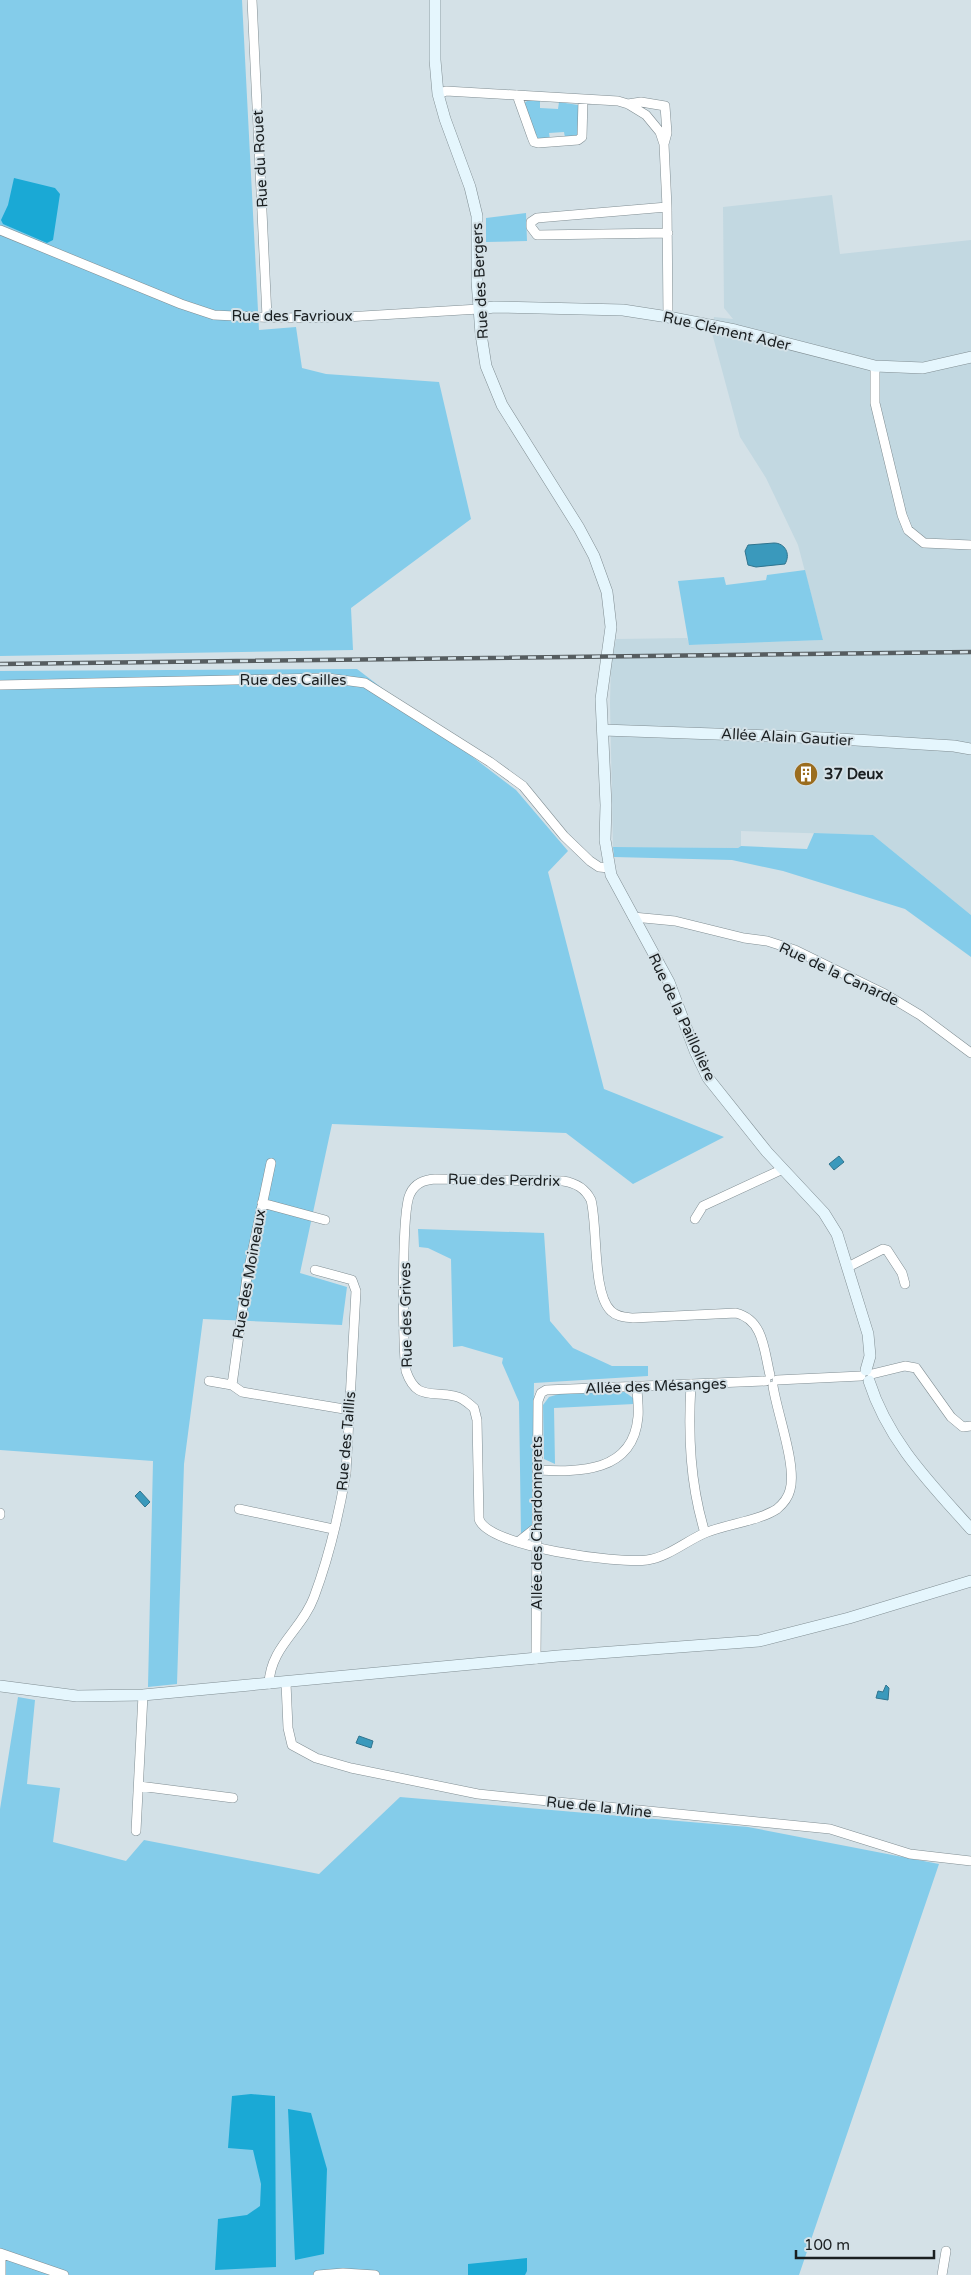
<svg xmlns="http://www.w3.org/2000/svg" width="971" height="2275" font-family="'Varela Round',sans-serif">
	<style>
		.built { fill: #c2d8e1 }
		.green { fill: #84ccea }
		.forest { fill: #1aa9d5 }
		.water { fill: #3a99bc; stroke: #30748e }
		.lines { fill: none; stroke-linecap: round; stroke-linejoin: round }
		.street-casing { stroke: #818e93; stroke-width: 10 }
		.secondary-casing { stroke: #818e93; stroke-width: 12 }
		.street { stroke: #fff; stroke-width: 9 }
		.secondary { stroke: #e5f6fd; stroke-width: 11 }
		.rail-casing { stroke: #565d60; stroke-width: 4.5 }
		.rail { stroke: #d4e1e7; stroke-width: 2.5; stroke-dasharray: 8; stroke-linecap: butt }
		.labels { text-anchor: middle; stroke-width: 4; stroke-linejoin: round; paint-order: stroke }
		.street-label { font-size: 15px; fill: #1a1f21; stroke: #d4e1e7 }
		.poi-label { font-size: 15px; font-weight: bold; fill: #1a1f21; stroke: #d4e1e7; text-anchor: start }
	</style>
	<rect width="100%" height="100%" fill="#d4e1e7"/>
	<path class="built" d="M832,195L840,254L971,240V915L873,835L741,831V846L738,848L613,847L610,703L611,663L616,639L687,638L690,645L823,640L798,545L766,478L740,437L712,333L714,317L733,319L724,308L723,207Z"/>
	<path class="green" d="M0,0H242L259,330L296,327L302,368L326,374L439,382L471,519L351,608L353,650L0,656Z
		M529,100L540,101V108L558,109L559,102L578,105V135L565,138L564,132L549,133L550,139L537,140L524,103Z
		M526,213L527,241L486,242V218Z
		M805,570L823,640L689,645L678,581L724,577L726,585L766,580L767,575Z
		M357,669L516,790L568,851L548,872L604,1089L724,1137L633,1184L566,1133L332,1124L300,1273L347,1287L342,1325L203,1319L184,1464L177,1684L148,1687L153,1461L0,1450V671Z
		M814,833L873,835L971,915V957L905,909L783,871L732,860L614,857L613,847L738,848L741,846L807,849Z
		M418,1229L544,1233L550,1321L573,1348L612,1366H648V1376L534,1383L532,1526L521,1536L519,1402L502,1363L503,1358L462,1346L453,1347L451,1259L428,1248L419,1247Z
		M625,1392L633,1398L634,1404L554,1408L555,1464L544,1459L543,1405L549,1397L559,1394Z
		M18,1697L35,1700L27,1784L60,1788L53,1842L126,1861L144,1840L319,1874L400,1797L748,1827L939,1864L799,2275H0V1809Z"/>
	<path class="forest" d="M14,178L55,188L60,194L53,240L47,243L3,224L1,220L8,205Z
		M251,2094L275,2096L276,2267L215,2270L218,2219L247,2215L260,2206L261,2184L253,2150L228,2148L232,2096Z
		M288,2109L311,2113L327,2169L324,2254L295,2260Z
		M527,2258V2271L525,2275H468V2264Z"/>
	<path class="water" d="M774,543C785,543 791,554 785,564L756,567L748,565L745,551L748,545Z
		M839,1156L844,1162L834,1170L829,1164Z
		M140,1491L150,1502L145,1507L135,1496Z
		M886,1685L889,1688L888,1700L876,1698L878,1691L883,1692Z
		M359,1736L373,1741L371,1748L356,1743Z"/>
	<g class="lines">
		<g class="street-casing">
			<path id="street" d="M252,0L267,317
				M438,94L446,91L618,101L628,104L646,115L660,132L664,144L667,207L668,317
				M517,95L532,137L534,142L538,143L578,140L582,137L583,99
				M628,104L641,102L665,106L667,133L664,144
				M667,207L537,218L531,222V227L537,235L668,233
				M0,230L181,304L214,315L279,318L346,317L479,309
				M875,366V403L902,515L908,530L924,543L971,545
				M0,685L327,678L365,683L490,762L523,786L564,836L590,861L599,867L609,868
				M633,917L675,921L744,938L767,941L795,950L885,994L920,1015L971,1053
				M262,1203L325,1220
				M695,1219L703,1206L783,1169
				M848,1267L883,1249L887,1250L902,1273L905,1284
				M872,1374L905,1366L916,1368L951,1417L963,1427L971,1426
				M770,1375C764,1351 764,1320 736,1313L633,1318C625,1317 617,1317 611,1311C592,1293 598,1227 591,1200C585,1188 576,1183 563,1181L435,1179C424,1180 415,1183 410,1194C401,1211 403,1346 406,1371C416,1400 430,1391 454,1396C462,1397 468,1403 474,1408L477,1420L479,1519C488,1547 619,1564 647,1560C668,1557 686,1541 705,1533C726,1524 759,1521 777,1509C783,1504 788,1498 790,1490C797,1466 777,1413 773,1386
				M777,1380L861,1376
				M209,1381L232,1385L242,1392L350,1410
				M691,1384C688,1435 690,1484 705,1533
				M232,1385L247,1277L271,1163
				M537,1470C579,1472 633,1473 638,1417C639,1407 637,1396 637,1386
				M239,1509L333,1529
				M0,1513V1515
				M518,1542L537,1527
				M536,1659L538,1401L541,1393L546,1390L766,1381
				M286,1683L288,1728L292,1745L316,1758L351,1768L478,1794L830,1829L910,1854L971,1861
				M269,1684C270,1647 302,1630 314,1597C329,1557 339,1514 346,1473L356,1291L352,1280L315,1270
				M139,1786L233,1798
				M136,1831L143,1695
				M0,2253L64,2275
				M1,2275V2254
				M318,2275L343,2273L375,2275
				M942,2275L946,2251"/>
		</g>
		<g class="secondary-casing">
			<path id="secondary" d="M435,0V60L438,94L445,119L470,187L477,216V281L481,334L486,366L502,405L579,528L594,556L607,592L611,627L601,699L606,805L605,840L611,875L669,982L695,1051L708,1078L767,1152L824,1213L837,1234L868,1334L870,1356L866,1370
				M479,309L494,307L623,310L668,317L735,330L875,366L923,368L971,357
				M603,730L823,738L954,746L971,749
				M869,1381C888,1441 930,1483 971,1529
				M0,1686L77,1696L143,1695L558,1656L759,1641L849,1618L971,1581"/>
		</g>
		<use href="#street" class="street"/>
		<use href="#secondary" class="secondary"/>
		<g class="rail-casing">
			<path id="rail" d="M0,664L971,652"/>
		</g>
		<use href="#rail" class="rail"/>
	</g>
	<defs>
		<g id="building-disc" transform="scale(1.25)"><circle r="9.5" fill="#9b6d1e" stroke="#d4e1e7"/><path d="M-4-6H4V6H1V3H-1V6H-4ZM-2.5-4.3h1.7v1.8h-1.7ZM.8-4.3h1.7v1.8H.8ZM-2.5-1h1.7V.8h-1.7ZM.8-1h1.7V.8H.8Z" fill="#fff"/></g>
	</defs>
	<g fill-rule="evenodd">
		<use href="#building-disc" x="806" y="774"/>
	</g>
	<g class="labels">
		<g class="street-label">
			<text transform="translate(260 159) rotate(-93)" y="5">Rue du Rouet</text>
			<text transform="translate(480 281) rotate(-93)" y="5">Rue des Bergers</text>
			<text x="292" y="321">Rue des Favrioux</text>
			<text transform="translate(727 331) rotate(13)" y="5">Rue Clément Ader</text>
			<text x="293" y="685">Rue des Cailles</text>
			<text transform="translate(787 737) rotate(3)" y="5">Allée Alain Gautier</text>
			<text transform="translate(839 974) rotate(25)" y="5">Rue de la Canarde</text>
			<text transform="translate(682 1017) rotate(65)" y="5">Rue de la Paillolière</text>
			<text transform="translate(504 1180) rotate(1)" y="5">Rue des Perdrix</text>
			<text transform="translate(249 1274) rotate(-80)" y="5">Rue des Moineaux</text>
			<text transform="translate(406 1315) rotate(-91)" y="5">Rue des Grives</text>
			<text transform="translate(656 1386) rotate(-2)" y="5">Allée des Mésanges</text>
			<text transform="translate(346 1441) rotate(-85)" y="5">Rue des Taillis</text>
			<text transform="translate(537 1523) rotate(-90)" y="5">Allée des Chardonnerets</text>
			<text transform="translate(599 1807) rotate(6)" y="5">Rue de la Mine</text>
		</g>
		<g class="poi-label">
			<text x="824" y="779">37 Deux</text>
		</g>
	</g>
	<path d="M796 2250v8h138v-8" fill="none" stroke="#1a1f21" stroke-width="2.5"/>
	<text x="804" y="2250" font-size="15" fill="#1a1f21" stroke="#d4e1e7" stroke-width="4" paint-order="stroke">100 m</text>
</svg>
